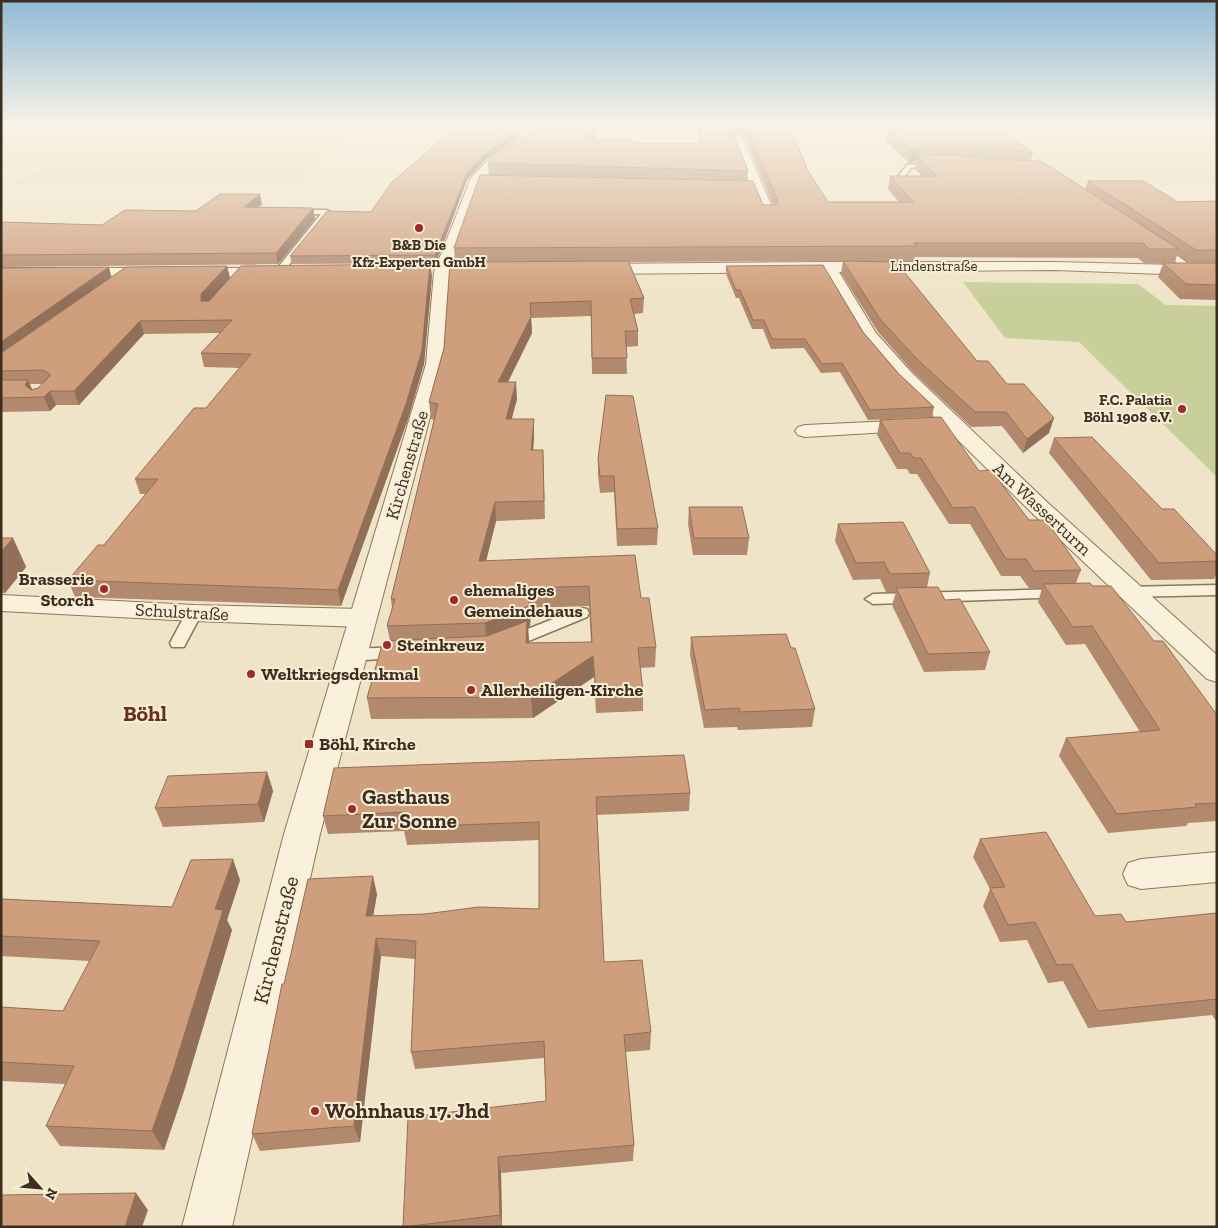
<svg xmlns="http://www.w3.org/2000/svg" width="1218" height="1228" font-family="'Zilla Slab',serif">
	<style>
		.farmland { fill: #e6deb5 }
		.green { fill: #c9cf9b }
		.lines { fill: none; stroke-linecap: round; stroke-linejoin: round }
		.service-casing { stroke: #8d765c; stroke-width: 3 }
		.minor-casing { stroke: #8d765c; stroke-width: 2 }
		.tertiary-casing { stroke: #8d765c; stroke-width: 2 }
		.service { fill: #faf1dc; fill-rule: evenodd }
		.minor { fill: #faf1dc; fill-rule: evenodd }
		.tertiary { fill: #faf1dc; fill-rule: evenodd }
		.wall { fill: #b2896c; fill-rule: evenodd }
		.shaded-wall { fill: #916f58 }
		.building { fill: #cf9f7d; stroke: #916f58 }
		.poi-dot { fill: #9e2a2b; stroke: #f7eed8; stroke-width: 2 }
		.labels { text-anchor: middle; stroke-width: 4; stroke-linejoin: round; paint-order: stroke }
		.far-poi-label { font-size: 15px; font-weight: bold; fill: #3d2e20; stroke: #f7eed8 }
		.far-street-label { font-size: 15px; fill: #3d2e20; stroke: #f7eed8 }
		.street-label { font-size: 18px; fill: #3d2e20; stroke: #f7eed8 }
		.poi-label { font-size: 18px; font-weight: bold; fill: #3d2e20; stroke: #f7eed8; text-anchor: start }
		.near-poi-label { font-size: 21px; font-weight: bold; fill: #3d2e20; stroke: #f7eed8; text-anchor: start }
		.near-street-label { font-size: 21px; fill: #3d2e20; stroke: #f7eed8 }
		.district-label { font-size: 22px; font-weight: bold; fill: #6b2e1e; stroke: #f7eed8 }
	</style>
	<rect width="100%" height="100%" fill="#f0e4c8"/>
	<path class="farmland" d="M1,125H540L538,128H525L414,126L350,130L298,185L11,184L43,166H1Z
		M595,125H1217V185H1075L993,127L820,131L610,130Z"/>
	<path class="green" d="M963,282L1138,284L1166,305L1217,306V477L1079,342L1005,338Z"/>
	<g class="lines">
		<g class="service-casing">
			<path id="service" d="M937,161L939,164L911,168L899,184L893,183L907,165Z
				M290,210H327L331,212L281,275H275V271L321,214H293L289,212Z
				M1155,244H1161L1197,270L1190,272L1155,248Z
				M1217,585V595L1125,597L1117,592L1125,587Z
				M1061,589L1067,591L1069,594L1067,597L873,604L865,599L873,594Z
				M194,608L200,609L202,613L186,643L184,647H172L170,643L186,613L188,609Z
				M581,608L587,609L589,613L587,617L514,647H502L500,643L502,639Z
				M400,647L406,649L409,653L406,657L352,661L346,659L343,655L346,651L352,649Z"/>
		</g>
		<g class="minor-casing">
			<path id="minor" d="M738,136L743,139L775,214L773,217L768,218L761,214L733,139Z
				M828,262H1055L1217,266V276L1055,270L839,272L876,333L913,374L1047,502L1217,655V682L1207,679L1031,512L899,382L860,336L824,272L593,274L585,269L593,264Z
				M1,268H270L278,273L270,278H1Z
				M915,420L922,422L925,426L922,430L805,437L798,435L795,431L798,427L805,425Z
				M1,595L194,605L362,609L372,612L376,618L372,624L362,627L194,621L1,611Z
				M1217,852V882L1141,889L1128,885L1123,874L1128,863L1141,859Z"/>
		</g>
		<g class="tertiary-casing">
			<path id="tertiary" d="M542,125H554L493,167L481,182L450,272L444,364L320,834L232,1227H182L284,834L426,364L434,272L471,178L485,163Z"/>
		</g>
		<use href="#service" class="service"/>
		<use href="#minor" class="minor"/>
		<use href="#tertiary" class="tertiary"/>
	</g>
	<path class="wall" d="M698,125H789L808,171L828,202H899L888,189L890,176H922L915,169L916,161L909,163L886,141L888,128H897L898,125H995L1033,152L1031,160L1085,189L1088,181L1178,202L1217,201V300L1180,299L1158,277L1163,264L1144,263L1138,258L915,257L914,261H845L1007,384L1049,433L1023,453L1002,426L971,427L914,373L878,332L841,273L843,261L629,262L644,298L643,313L634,314L638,331V346L626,347L627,374H592L591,316L531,318L532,333L508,382L517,399L511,419L534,436L533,450H543L545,519L496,521L486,561L641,598L656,647L655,667L640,668L643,691V711L596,713L594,677L533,718L371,719L367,698L390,641L387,626L392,608L391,599L434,420L431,419L429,402L444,348L455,262L454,248L489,175L488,163L595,129V139L633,143H700L698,133ZM739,134L745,138L773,205H763L747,181L748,171L735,137ZM1177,255L1190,263H1175ZM589,606L591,642L529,643L528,627L530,626L531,608Z
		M511,132H518L519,138L484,161L467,180L436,263L292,264L290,256L371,212Z
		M262,204L258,207L313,208L315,219L278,264L1,267V222L102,225L196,211Z
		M430,264L432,276L424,364L408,419L341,606L75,597L68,580L104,545L146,494H140L135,479L206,408L240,368L204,367L201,353L220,333L144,334L79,405H56L50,411L1,412V268L112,277L227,266L230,278ZM30,384H42L38,388L32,390Z
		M726,266L863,332L899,374L934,407L932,417L868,420L840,372L821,373L804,348L771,349L763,329H752L739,298H736L726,274Z
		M606,395L658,528L657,545L617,546L614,492L600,493L598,475V459Z
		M880,420L979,471L1029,520L1081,570L1076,583L1093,586L1154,641L1217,715V821L1188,823L1186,826L1108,833L1059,756L1066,738L1140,732L1085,644L1066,645L1038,602L1042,588H1029L1020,576H1001L970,524H949L917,474H910L907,469H897L877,435Z
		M1054,438L1162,509L1217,555V573L1214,579L1151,580L1049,453Z
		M689,507L749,538L747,555H693L688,524Z
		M838,524L930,573L927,587L945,600L990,652L985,670L924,672L892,605L896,592H886L880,579L853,580L835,541Z
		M1,538H13L26,567L5,593H1Z
		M691,637L791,648L815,709L812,727L738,730L737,727L704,728L690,655Z
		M334,768L690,793L689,811L597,815L604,962L651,1032L650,1050L625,1052L634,1145L633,1161L501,1173L502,1227H403L546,1101L544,1058L415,1069L411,1052L415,959L381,956L360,1142L260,1151L252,1134L284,984L377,894L373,916L539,909V840L407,845L404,831L328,834L323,816Z
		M267,772L273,791L264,822L163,827L155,808Z
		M980,839L1095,916L1126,922L1217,913V1022L1212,1015L1088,1028L1063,981L1048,983L1027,940L1000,942L983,906L990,889L973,857Z
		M240,880L227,920L232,930L184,1091L164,1150L60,1146L46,1126L65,1084L1,1081V1007L63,1011L90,961L1,956V899L172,907Z"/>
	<path class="shaded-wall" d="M737,125H740L739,134L731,140L732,129Z
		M595,129V140L589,139Z
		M518,132L519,138L484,161L467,180L436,263L435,255L467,173L483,155Z
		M920,147L918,159L917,157L916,161L909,163L911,150Z
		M260,194L262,204L246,218L244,207Z
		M313,208L315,219L278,264L276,253Z
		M430,264L432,276L424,364L408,419L341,606L338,590Z
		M227,266L230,278L205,307L201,301V294Z
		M109,267L112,279L1,360V342Z
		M531,317L532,333L500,398L498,382Z
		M140,321L144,334L79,405L74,391Z
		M28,380L34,394L25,385Z
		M516,382L517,399L507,437L506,419Z
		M50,391L56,405L50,411L44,397Z
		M1054,418L1049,433L1023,453L1027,439Z
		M534,419V436L532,468L531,450Z
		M495,502L496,521L481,581L479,561Z
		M13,538L26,567L5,593L1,585V552Z
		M530,588L531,608L530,626L528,627L529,642L527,663L487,643L485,623Z
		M593,656L594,677L533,718L531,697Z
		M267,772L273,791L264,822L258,804Z
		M233,859L240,880L227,920L232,930L184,1091L164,1150L152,1131L215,909Z
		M373,876L377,894L370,934L366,916Z
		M376,938L381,956L360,1142L354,1126Z
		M498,1157L501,1173L502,1227L500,1215Z
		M136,1193L148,1210L142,1227H125Z"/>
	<path class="building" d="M699,125H737L732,129L748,171L488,163L493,157L537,128L595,129L589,139H632L633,143H702Z
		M742,125H789L808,171L828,202H913L890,176H937L917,157L921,156L957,155L987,159L1041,161L1179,249H1149L1143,243H914L917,246L454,248L480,175L753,181L763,205H776L778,200L746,127Z
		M899,125H995L1033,152L958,146L920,147L911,150L888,128H903Z
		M456,127L510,128L507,132H518L483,155L467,173L435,255L290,256L327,211L371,212L392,182Z
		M1088,181H1143L1178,202L1217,201V250H1196Z
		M220,194H260L244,207L313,208L276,253L1,255V222L102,225L125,210L196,211Z
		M628,261L644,298L630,299L638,331H625L627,358H592L591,301L530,303L531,317L498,382H516L506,419H534L531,450H543L544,501L495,502L479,561L635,555L641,598H649L656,647L638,648L643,691L596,692L593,656L531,697L367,698L383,641L487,636L527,621L526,643L592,642L589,586L530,588L529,606L485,623L387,626L395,599H391L438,404L429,402L444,348L450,262Z
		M843,261L896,262L977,361H988L1007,384H1024L1054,418L1027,439L1006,412H975L917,359L880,319Z
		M1163,263H1217V285L1186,284Z
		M430,264L422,350L406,404L338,590L68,580L98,545H104L158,479H135L194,408H206L251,354L201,353L232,320L140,321L74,391H50L44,397L1,398V380H28L25,385L31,390L38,388L50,376V374L43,370L1,371V353L126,267L227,266L201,294V301H209L241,266Z
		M823,265L863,332L899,374L934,407L870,410L842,363L822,364L805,339H772L764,320H753L740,290H736L726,266Z
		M109,267L1,342V268Z
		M606,395L633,396L658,528L617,529L614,476H600L598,459Z
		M941,417L979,471L991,470L1029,520H1046L1081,570L1034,571L1026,559H1006L974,507L953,508L921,458H914L910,453H900L880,420Z
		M1092,437L1162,509H1174L1217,555V561L1159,563L1054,438Z
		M689,507H742L749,538H694Z
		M903,522L930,573L890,574L884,562L856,563L838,524Z
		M1,538H13L1,552Z
		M1090,583L1093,586H1111L1154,641H1163L1217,715V803L1195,804L1197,807L1117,814L1066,738L1160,730L1092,626L1073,627L1043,584Z
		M938,587L945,600L960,599L990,652L928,654L896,588Z
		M786,634L791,648H795L815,709L740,712L739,708L705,710L691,637Z
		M684,755L690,793L596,797L604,962L642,960L651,1032L624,1035L634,1145L498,1157L500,1215L403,1227L408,1117L546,1101L544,1041L411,1052L416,941L376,938L354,1126L252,1134L282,984H284L308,879L373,876L366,916L425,914L479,907L539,909V822L404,827L406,812L323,816L334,768Z
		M267,772L258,804L155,808L168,776Z
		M1046,832L1095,916L1121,914L1126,922L1217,913V999L1098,1011L1072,964L1057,965L1035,922L1008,925L990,888L1005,887L980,839Z
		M233,859L215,909L223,910L173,1071L152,1131L46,1126L74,1066L1,1062V1007L63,1011L100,941L1,936V899L172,907L191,860Z
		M136,1193L125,1227H1V1195Z"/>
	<linearGradient id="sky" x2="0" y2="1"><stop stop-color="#8fbad6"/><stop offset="0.42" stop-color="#f8f3e6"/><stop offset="1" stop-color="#f8f3e6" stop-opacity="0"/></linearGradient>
	<rect width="1218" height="297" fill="url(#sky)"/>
	<g class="poi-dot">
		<circle cx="419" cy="228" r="5"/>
		<circle cx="1182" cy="409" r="5"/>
		<circle cx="104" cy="589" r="5"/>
		<circle cx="454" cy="600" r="5"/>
		<circle cx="387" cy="645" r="5"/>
		<circle cx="251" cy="674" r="5"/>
		<circle cx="471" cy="690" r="5"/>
		<rect x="304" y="739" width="10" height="10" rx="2.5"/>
		<circle cx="352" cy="809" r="5"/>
		<circle cx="315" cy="1111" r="5"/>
	</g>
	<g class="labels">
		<g class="far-poi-label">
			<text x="419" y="250">B&amp;B Die<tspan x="419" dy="17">Kfz-Experten GmbH</tspan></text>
			<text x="1172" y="405" text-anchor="end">F.C. Palatia<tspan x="1172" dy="17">Böhl 1908 e.V.</tspan></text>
		</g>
		<g class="far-street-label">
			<text x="934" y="271">Lindenstraße</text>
		</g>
		<g class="street-label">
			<text transform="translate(407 465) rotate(-74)" y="6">Kirchenstraße</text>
			<text transform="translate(1042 509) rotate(43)" y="6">Am Wasserturm</text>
			<text transform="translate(182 612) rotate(3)" y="6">Schulstraße</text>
		</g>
		<g class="poi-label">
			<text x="94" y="585" text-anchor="end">Brasserie<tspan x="94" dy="21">Storch</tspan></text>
			<text x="464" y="596">ehemaliges<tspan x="464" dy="21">Gemeindehaus</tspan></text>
			<text x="397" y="651">Steinkreuz</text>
			<text x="261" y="680">Weltkriegsdenkmal</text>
			<text x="481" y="696">Allerheiligen-Kirche</text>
			<text x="319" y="750">Böhl, Kirche</text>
		</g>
		<g class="near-poi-label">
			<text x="362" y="804">Gasthaus<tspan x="362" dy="24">Zur Sonne</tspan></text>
			<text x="325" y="1118">Wohnhaus 17. Jhd</text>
		</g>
		<g class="near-street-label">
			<text transform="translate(276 940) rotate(-76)" y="7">Kirchenstraße</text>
		</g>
		<g class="district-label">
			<text x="145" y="721">Böhl</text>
		</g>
	</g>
	<rect width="1218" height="1228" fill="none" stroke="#3d2e20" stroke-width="5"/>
	<g transform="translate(40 1188) rotate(117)" stroke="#f7eed8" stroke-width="4" paint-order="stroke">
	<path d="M0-4L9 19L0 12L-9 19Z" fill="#3d2e20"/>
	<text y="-8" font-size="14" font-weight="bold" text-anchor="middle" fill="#3d2e20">N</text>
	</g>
</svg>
